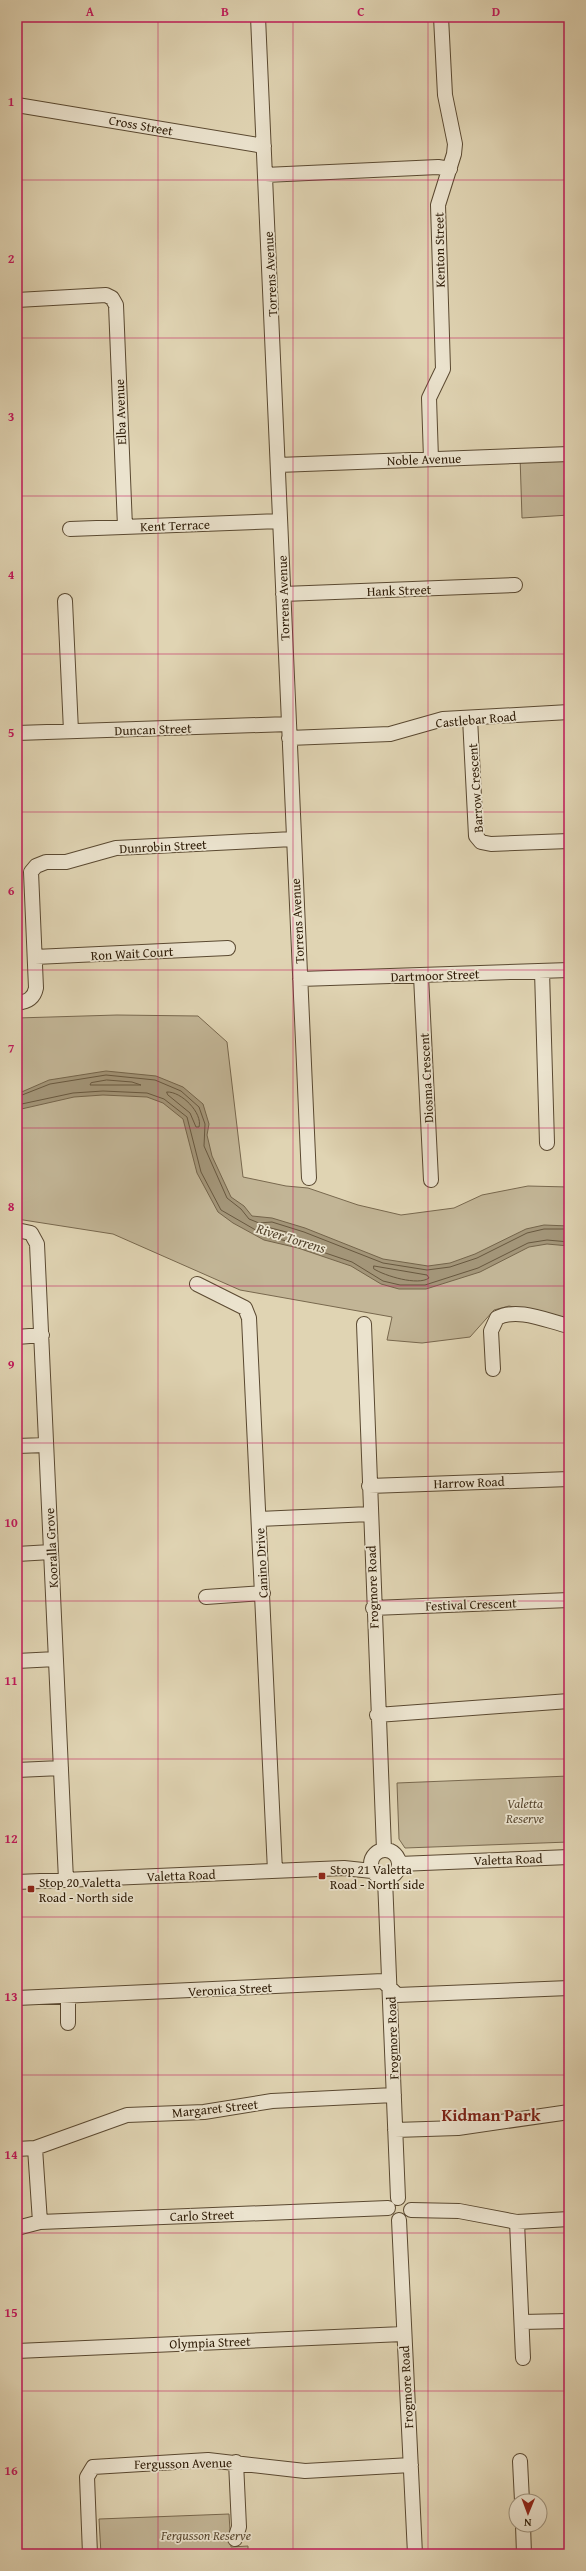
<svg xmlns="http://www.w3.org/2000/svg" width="586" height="2571" font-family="'Gentium Book Plus',serif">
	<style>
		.green { fill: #c2b596; stroke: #78684e }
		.water { fill: #a39578; stroke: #74644a }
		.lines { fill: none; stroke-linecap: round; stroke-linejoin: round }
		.shore { stroke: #68583f; stroke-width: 1 }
		.minor-casing { stroke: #5a4931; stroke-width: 16 }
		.minor { stroke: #ebe3ce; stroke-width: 14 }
		.grid { fill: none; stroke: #c2185b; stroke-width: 1; stroke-opacity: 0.55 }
		.poi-dot { fill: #8f2418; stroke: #ebe3ce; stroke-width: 1.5 }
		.labels { text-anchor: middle; stroke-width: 3.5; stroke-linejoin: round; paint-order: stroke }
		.street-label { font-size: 13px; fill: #2d1b06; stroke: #ebe3ce }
		.park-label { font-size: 13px; font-style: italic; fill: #5a4931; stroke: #ebe3ce }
		.poi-label { font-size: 13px; fill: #2d1b06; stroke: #ebe3ce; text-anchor: start }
		.water-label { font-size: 14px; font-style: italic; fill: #56462e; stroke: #ebe3ce }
		.district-label { font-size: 17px; font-weight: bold; fill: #7a1f14; stroke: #ebe3ce }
		.neatline { fill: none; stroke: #c2185b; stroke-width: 1.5 }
		.grid-label { font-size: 13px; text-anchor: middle; font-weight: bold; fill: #c2185b }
	</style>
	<rect width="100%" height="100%" fill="#e0d4b3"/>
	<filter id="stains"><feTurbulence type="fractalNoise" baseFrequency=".005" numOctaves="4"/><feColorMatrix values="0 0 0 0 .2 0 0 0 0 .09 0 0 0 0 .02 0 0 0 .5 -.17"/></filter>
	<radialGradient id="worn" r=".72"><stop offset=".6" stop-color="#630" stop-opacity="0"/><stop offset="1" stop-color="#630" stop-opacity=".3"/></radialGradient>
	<path class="green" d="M569,454V515L522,518L520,456Z
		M117,1015L198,1016L227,1042L243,1177L286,1186L308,1188L358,1205L401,1215L454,1208L482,1195L528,1186L569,1187V1319L509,1306L494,1310L470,1337L422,1343L387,1340L392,1317L240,1290L113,1234L17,1219V1018Z
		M569,1776V1842L405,1848L399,1839L397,1783Z
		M229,2514L231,2547L248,2546V2554H101L99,2519Z"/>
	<path class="water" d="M106,1071L156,1076L183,1087L203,1104L209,1124L207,1135L212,1156L231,1197L244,1206L252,1216L272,1218L305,1228L383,1259L428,1266L450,1263L475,1254L526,1229L544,1225L569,1226V1246L547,1244L529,1247L480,1272L426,1289H399L381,1284L351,1266L298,1248L264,1240L233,1223L218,1212L197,1173L183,1119L163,1103L147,1097L103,1095L74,1097L17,1110V1094L49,1080Z"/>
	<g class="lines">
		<path class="shore" d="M107,1080L132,1082L141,1085H90L91,1083Z
			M167,1092C181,1091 203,1113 199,1127H196L190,1113L168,1095Z
			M17,1097L50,1084L106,1075L155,1080L181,1091L199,1107L205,1124L204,1146L227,1198L241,1209L249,1219L259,1223L272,1222L304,1232L383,1263L427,1270L450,1267L477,1258L527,1233L544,1229H569
			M17,1105L73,1093L103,1091L147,1093L164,1099L187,1117L201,1172L221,1210L266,1236L299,1244L352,1262L383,1281L400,1285H425L478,1268L528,1243L547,1240L569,1242
			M267,1227L294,1234L295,1236L268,1231L265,1229Z
			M374,1266L427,1275L429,1278C418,1286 385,1276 374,1269Z"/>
		<g class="minor-casing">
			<path id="minor" d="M258,17L309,1178
				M17,105L264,146
				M265,175L438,167L450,169
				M17,300L106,295L112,298L116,305L125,527
				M431,459L429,398L443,369L438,205L454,154L455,144L445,95L441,17
				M278,465L569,454
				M70,529L280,521
				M283,594L515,585
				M65,601L71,731
				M470,718L476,836L481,842L491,844L569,841
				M17,733L289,724
				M289,738L390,734L443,719L569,712
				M35,957L228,948
				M542,971L547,1143
				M421,976L431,1180
				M300,979L569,970
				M17,1003C28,1002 34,998 36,988L31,872L36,866L46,862H66L116,848L293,839
				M17,1230L31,1233L37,1244L66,1880
				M197,1284L245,1308L249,1318L275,1871
				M364,1324L384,1850
				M17,1337L42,1335
				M493,1369L491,1331L497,1318C518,1307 547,1321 569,1326
				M17,1446L46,1445
				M369,1486L569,1479
				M259,1519L370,1514
				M17,1554L51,1552
				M206,1597L263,1593
				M373,1608L569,1600
				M17,1661L56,1659
				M377,1715L569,1701
				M17,1770L61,1768
				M371 1864a14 14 0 1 1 28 0a14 14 0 1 1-28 0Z
				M399,1864L569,1857
				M385,1879L398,2198
				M17,1882L344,1868L372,1871
				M68,1996V2023
				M17,1998L383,1981L397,1995L569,1988
				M395,2130L458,2128L569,2112
				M35,2148L40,2222
				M17,2149L35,2148L127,2115L204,2112L272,2101L394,2095
				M411,2210L459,2211L517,2222L569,2219
				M399,2220L415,2554
				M517,2222L523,2358
				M17,2228L40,2222L388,2208
				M522,2322L569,2321
				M17,2351L403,2334
				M520,2461L522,2501
				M523,2525L524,2554
				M235,2539L239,2527L236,2462
				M90,2554L87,2477L93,2467L208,2460L305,2471L411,2465"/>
		</g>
		<use href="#minor" class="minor"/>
	</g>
	<path class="grid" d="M158,17V2554M293,17V2554M428,17V2554M17,180H569M17,338H569M17,496H569M17,654H569M17,812H569M17,970H569M17,1128H569M17,1286H569M17,1443H569M17,1601H569M17,1759H569M17,1917H569M17,2075H569M17,2233H569M17,2391H569"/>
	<g class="poi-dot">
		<rect x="318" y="1872" width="8" height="8" rx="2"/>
		<rect x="27" y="1885" width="8" height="8" rx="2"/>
	</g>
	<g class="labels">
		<g class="street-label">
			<text transform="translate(141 125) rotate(10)" y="5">Cross Street</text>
			<text transform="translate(439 250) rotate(-91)" y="5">Kenton Street</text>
			<text transform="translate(270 274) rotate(-93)" y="5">Torrens Avenue</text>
			<text transform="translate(120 412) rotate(-92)" y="5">Elba Avenue</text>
			<text transform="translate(424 459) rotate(-2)" y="5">Noble Avenue</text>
			<text transform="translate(175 525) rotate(-2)" y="5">Kent Terrace</text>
			<text transform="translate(399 590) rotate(-2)" y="5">Hank Street</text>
			<text transform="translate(283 598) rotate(-92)" y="5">Torrens Avenue</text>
			<text transform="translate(476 719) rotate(-5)" y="5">Castlebar Road</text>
			<text transform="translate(153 729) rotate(-2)" y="5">Duncan Street</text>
			<text transform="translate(475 788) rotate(-94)" y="5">Barrow Crescent</text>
			<text transform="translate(163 846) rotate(-3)" y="5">Dunrobin Street</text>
			<text transform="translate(297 921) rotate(-93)" y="5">Torrens Avenue</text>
			<text transform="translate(132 953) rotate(-3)" y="5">Ron Wait Court</text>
			<text transform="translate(435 975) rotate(-2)" y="5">Dartmoor Street</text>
			<text transform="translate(426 1078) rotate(-93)" y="5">Diosma Crescent</text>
			<text transform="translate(469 1482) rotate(-2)" y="5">Harrow Road</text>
			<text transform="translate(51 1548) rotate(-93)" y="5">Kooralla Grove</text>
			<text transform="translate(261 1563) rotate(-93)" y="5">Canino Drive</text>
			<text transform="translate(372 1587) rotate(-92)" y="5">Frogmore Road</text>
			<text transform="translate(471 1604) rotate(-2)" y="5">Festival Crescent</text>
			<text transform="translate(508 1859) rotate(-2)" y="5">Valetta Road</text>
			<text transform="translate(181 1875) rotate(-2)" y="5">Valetta Road</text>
			<text transform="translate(230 1989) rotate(-3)" y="5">Veronica Street</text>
			<text transform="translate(392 2038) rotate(-92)" y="5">Frogmore Road</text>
			<text transform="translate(215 2108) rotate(-6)" y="5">Margaret Street</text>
			<text transform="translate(202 2215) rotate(-2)" y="5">Carlo Street</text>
			<text transform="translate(210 2342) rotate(-2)" y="5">Olympia Street</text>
			<text transform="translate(406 2387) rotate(-93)" y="5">Frogmore Road</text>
			<text transform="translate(183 2463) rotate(-1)" y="5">Fergusson Avenue</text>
		</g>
		<g class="park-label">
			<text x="525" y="1808">Valetta<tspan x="525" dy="15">Reserve</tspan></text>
			<text x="206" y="2540">Fergusson Reserve</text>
		</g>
		<g class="poi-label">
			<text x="330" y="1874">Stop 21 Valetta<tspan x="330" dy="15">Road - North side</tspan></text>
			<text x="39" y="1887">Stop 20 Valetta<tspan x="39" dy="15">Road - North side</tspan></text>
		</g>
		<g class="water-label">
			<text transform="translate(291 1238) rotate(17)" y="5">River Torrens</text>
		</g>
		<g class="district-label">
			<text x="491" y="2121">Kidman Park</text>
		</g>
	</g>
	<rect width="586" height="2571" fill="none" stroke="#e0d4b3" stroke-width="44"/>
	<g transform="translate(528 2513) rotate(181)"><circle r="19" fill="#ebe3ce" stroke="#9f937e"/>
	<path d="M0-3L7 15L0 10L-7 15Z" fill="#8f2418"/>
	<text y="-6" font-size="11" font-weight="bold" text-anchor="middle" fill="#2d1b06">N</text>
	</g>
	<rect x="22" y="22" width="542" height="2527" class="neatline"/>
	<g class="grid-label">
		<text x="90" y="16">A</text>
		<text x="225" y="16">B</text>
		<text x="361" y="16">C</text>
		<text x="496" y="16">D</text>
		<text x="11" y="106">1</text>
		<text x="11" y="263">2</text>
		<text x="11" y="421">3</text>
		<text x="11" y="579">4</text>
		<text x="11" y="737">5</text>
		<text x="11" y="895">6</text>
		<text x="11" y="1053">7</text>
		<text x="11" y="1211">8</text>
		<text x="11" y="1369">9</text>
		<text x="11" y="1527">10</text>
		<text x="11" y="1685">11</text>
		<text x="11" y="1843">12</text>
		<text x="11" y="2001">13</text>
		<text x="11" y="2159">14</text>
		<text x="11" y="2317">15</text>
		<text x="11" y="2475">16</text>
	</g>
	<rect width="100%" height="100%" filter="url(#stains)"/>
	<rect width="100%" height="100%" fill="url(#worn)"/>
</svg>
